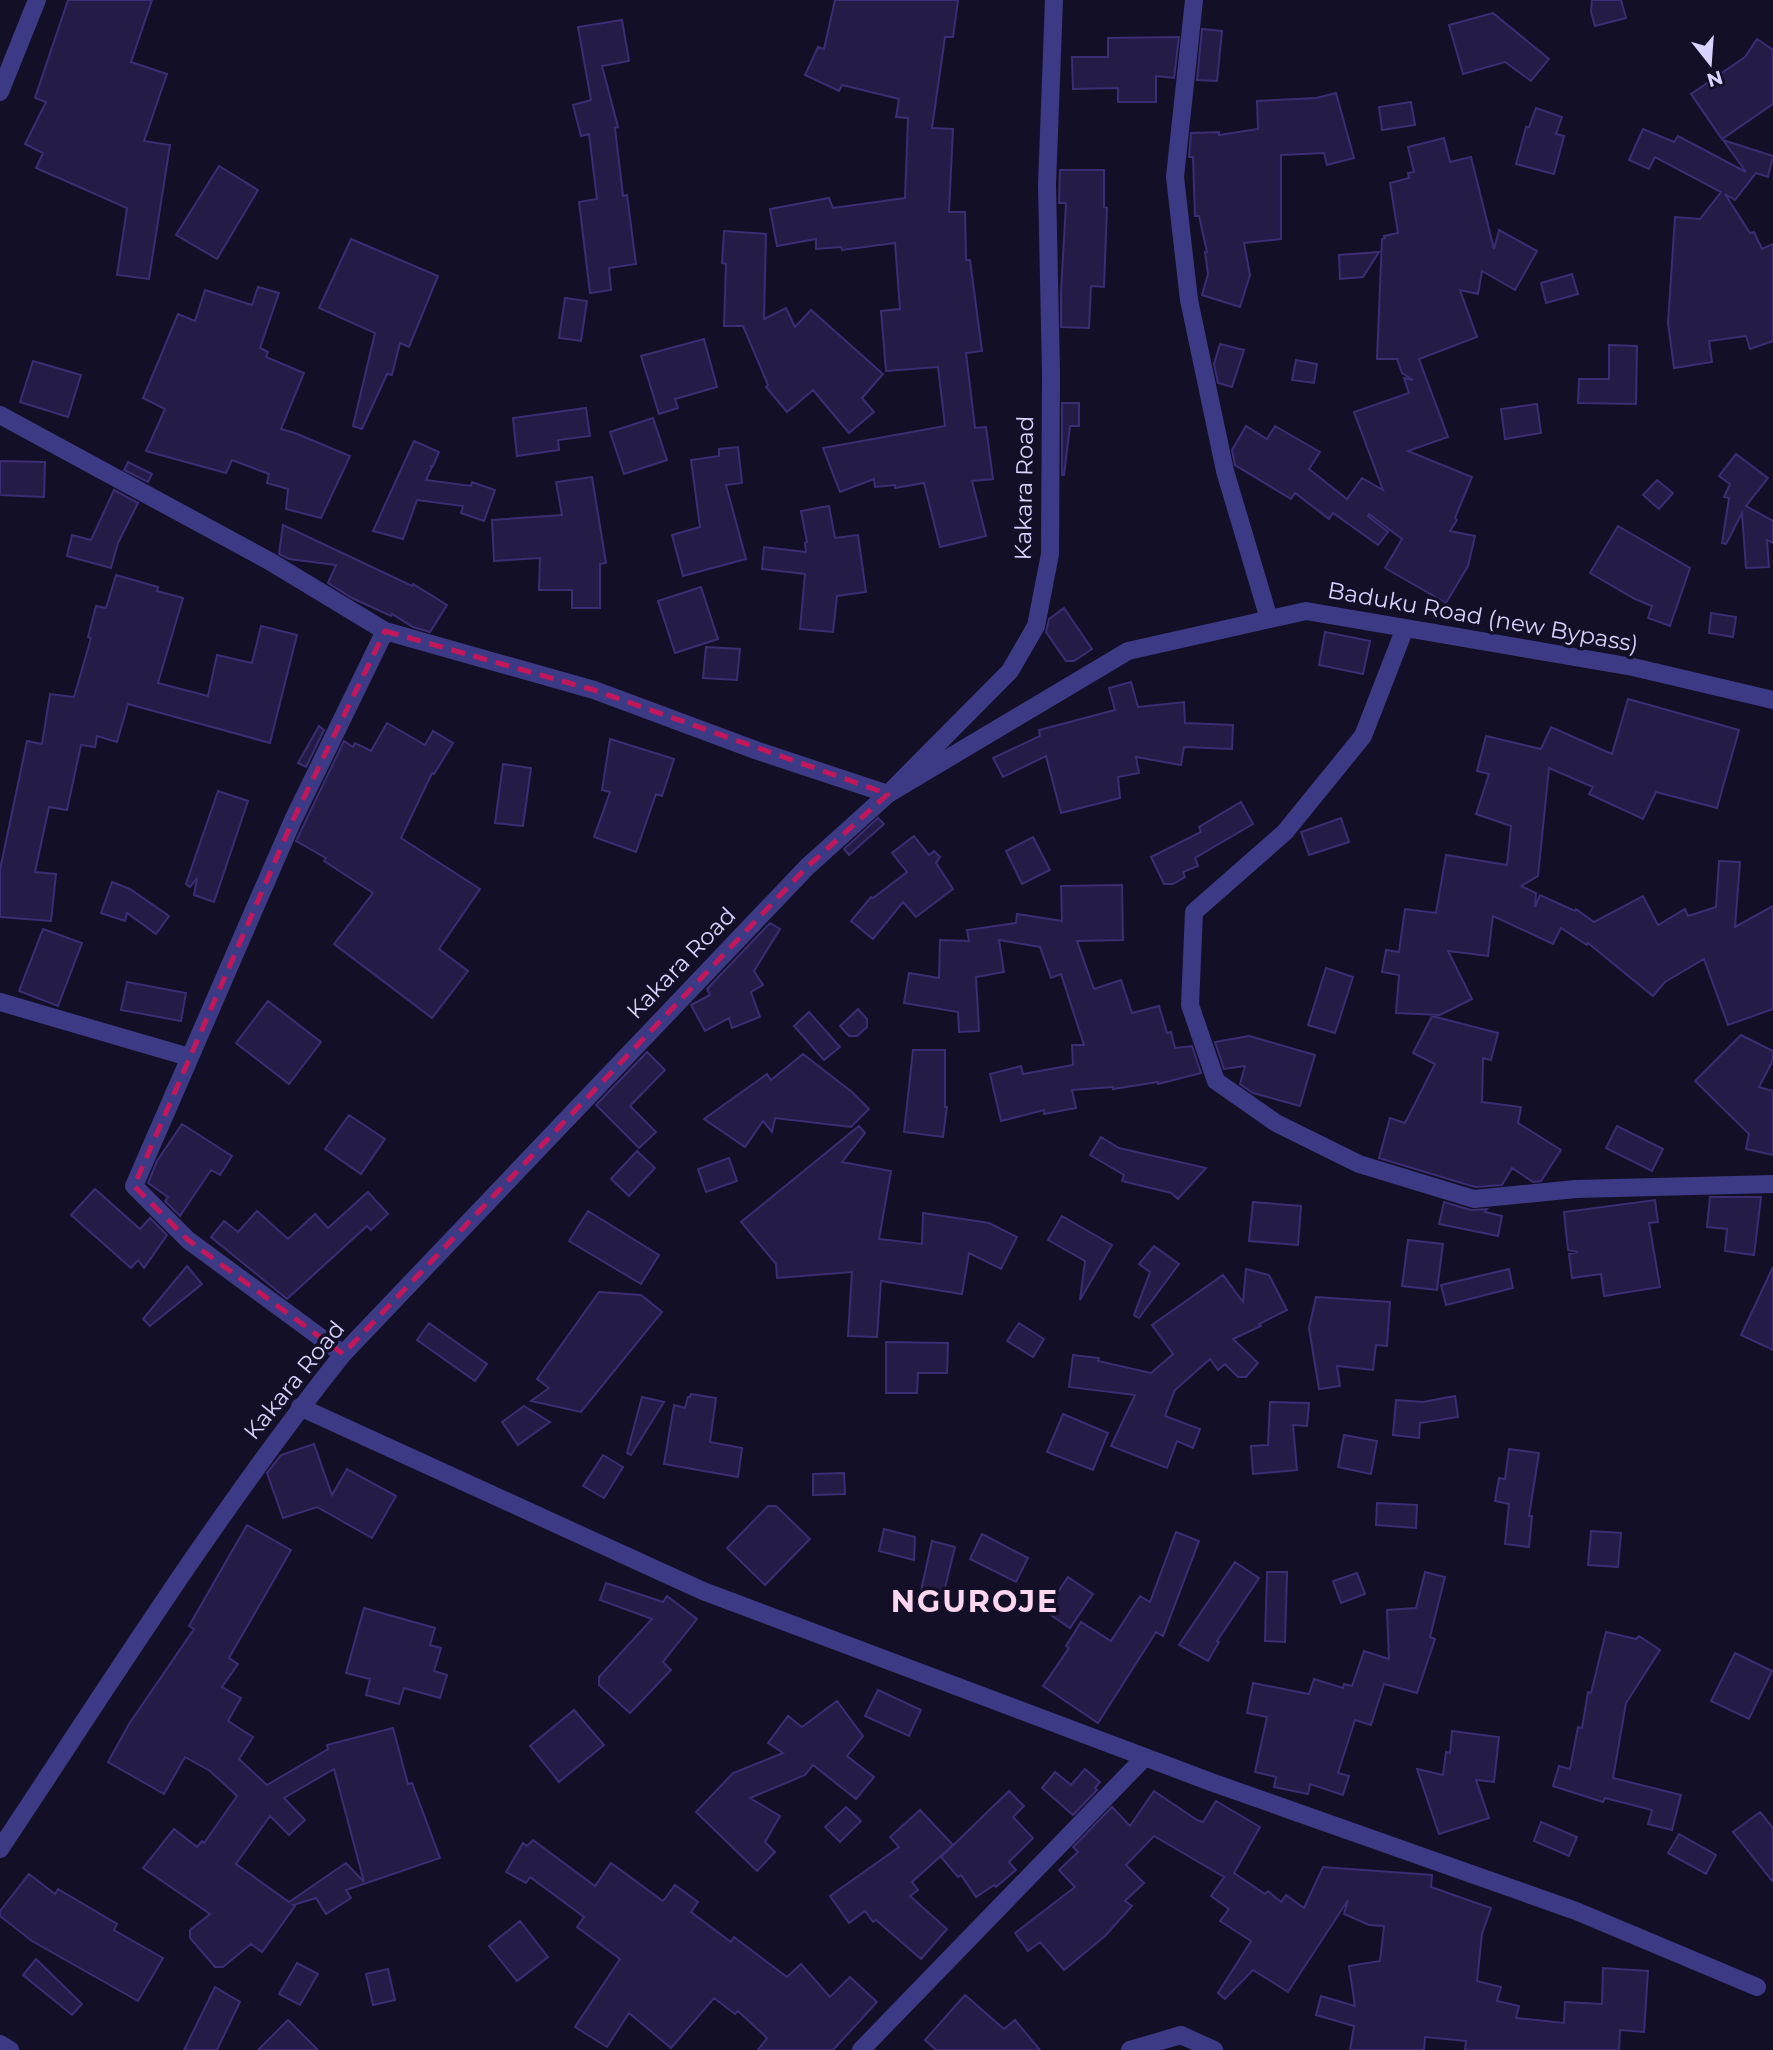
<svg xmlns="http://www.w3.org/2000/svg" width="1773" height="2050" font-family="Montserrat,sans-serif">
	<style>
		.building { fill: #241b47; stroke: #3b2d73; stroke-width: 2; fill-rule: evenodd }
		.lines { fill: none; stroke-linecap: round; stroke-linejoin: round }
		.minor { stroke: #3d3a85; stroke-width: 18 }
		.tertiary { stroke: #3d3a85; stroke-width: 18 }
		.marked { fill: none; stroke: #c2185b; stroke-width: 5; stroke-dasharray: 14 9; stroke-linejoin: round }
		.labels { text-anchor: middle; stroke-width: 7; stroke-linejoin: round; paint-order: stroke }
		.street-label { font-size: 23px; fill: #d9d4ff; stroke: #130f26 }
		.district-label { font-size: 30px; font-weight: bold; letter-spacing: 2px; fill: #ffd6f0; stroke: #130f26 }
	</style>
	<rect width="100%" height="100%" fill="#130f26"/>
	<path class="building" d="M68,0H152L131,62L167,74L144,141L170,145L149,279L117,275L127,208L36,168L43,153L25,144L46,102L35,98Z
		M835,0H958L953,37H945L932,128L953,129L949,212H965L966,260H970L982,351L966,353L975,428L986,427L993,479L972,481L986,536L940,547L924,483L895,488V485L875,487L874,479L840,492L823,448L945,426L938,367L886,371L881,311L900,309L895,243L842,250L841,247L816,249V239L777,246L770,209L829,198L833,208L905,198L908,118L896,117L899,99L842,85L839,91L805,75L818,47L824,49Z
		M1592,0H1621L1626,18L1595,26L1591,12Z
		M1493,13L1549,59L1531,81L1505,62L1463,74L1449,25Z
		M622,20L629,61L602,66L618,127L615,128L623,196L627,195L636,264L609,268L611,290L590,293L579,202L597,199L589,134L581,136L573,105L591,100L578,27Z
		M1202,29L1222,31L1217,81L1197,80Z
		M1179,37L1174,78L1156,76V102H1118V88L1073,89L1072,57H1108V38Z
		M1757,39L1773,50V104L1722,139L1691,94L1745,57Z
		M1336,93L1354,158L1327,165L1324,153L1281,155V239L1244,243L1250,275L1240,307L1202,295L1208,274L1205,252H1207L1199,216H1195L1193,157H1189L1191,133L1219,132V135L1258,129L1257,101L1316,98Z
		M1411,102L1415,125L1382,130L1379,107Z
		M1536,108L1562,117L1556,134L1564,136L1554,174L1516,164L1526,127H1529Z
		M1643,129L1674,142L1678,136L1746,172L1723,140L1773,156L1768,177L1756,173L1735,200L1725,194L1750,233L1754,232L1762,249L1773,244V341L1750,349L1746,336L1709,341L1712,362L1674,368L1668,323L1675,217L1700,219L1721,192L1655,157L1649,169L1629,160Z
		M1444,138L1450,162L1471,157L1494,249L1499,230L1537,251L1515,290L1482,271L1478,294L1460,290L1477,337L1419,359L1448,437L1408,451L1472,477L1455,518L1457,520L1450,531L1475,536L1468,566L1446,603L1385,568L1402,539L1369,514L1368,516L1388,532L1378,545L1333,513L1329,519L1295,493L1291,499L1235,465L1232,450L1246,426L1267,439L1275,426L1320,452L1309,469L1347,499L1362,478L1383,490L1354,412L1409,393L1404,378L1413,380L1402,373L1397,359H1377L1382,239L1385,238L1384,236L1398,233L1390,183L1409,178L1408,173L1414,172L1408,147Z
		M219,166L258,190L217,259L176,235Z
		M1060,170H1104V207L1107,208L1104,287L1091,286L1089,328L1061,327V292L1066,203H1059Z
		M724,231L766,234L764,319L786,308L795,327L811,310L883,374L862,398L874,412L849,433L813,390L787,412L766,387L768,385L743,326H724L726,264L722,263Z
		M351,239L438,276L409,347L400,343L392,375L387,374L362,429L353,426L375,333L319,308Z
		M1379,252L1363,277L1340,279L1339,255Z
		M1572,274L1578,294L1546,303L1541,283Z
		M258,287L279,293L260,348L268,352L266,357L304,373L281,429L295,433L350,456L321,518L286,509L288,489L267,483L269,474L232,460L226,473L146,451L165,409L143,398L178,314L195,321L205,290L252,305Z
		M565,298L587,301L581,341L559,338Z
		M704,339L717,387L675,399L678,408L659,414L641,356Z
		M1220,344L1244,350L1232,387L1218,383L1214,364Z
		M1609,345L1637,346L1636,404L1578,403L1579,379H1609Z
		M1296,360L1317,364L1314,383L1292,380Z
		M33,361L81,375L68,417L20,402Z
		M1062,403H1079V426H1070L1064,475H1062Z
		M1537,404L1541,433L1505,439L1501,409Z
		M586,408L590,436L558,440L559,450L517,456L513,418Z
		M653,418L667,460L624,474L610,432Z
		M414,441L439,452L433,466H430L432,467L426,480L471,486L472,482L495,490L484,521L461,513L463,506L417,500L403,539L373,531Z
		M738,447L742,483L726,485L746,559L683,576L672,535L700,527L691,460L719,456V449Z
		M1736,454L1768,478L1746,506L1773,521V543L1767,540L1769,567L1746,568L1742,513L1726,544L1722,543L1729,498L1724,497L1730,484L1719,476Z
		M0,461L45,462L44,497L0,495Z
		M128,462L152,474L148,482L124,470Z
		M592,477L606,563L600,564V608H572V590H539L540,558L494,561L492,520L562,515L556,482Z
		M1657,480L1673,493L1659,509L1643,495Z
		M114,490L138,503L118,543L111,568L67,556L72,535L91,540Z
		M829,506L835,538L858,535L866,592L837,596L833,632L800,629L805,574L762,569L764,547L806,552L805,543L807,542L801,511Z
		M283,525L412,586L413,584L447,605L430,632L413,627L392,614L391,616L352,598L328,583L336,565L289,559L279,554Z
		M1618,526L1690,568L1670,626L1648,618L1652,606L1635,599L1590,573Z
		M116,575L158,587L157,591L183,598L158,683L208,696L217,655L252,663L261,626L297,635L270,743L128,704L117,742L97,736L95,747L81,745L67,810L49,807L35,872L56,874L51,921L0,917V870L27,741L42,744L50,694L74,697L91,638L88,637L96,606L106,608Z
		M701,587L718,639L675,653L658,601Z
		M1064,608L1092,649L1074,661H1066L1046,632L1049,619Z
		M1711,613L1736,617L1733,637L1709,633Z
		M1325,632L1370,641L1363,674L1319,665Z
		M706,647L740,649L737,680L703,678Z
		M1131,682L1138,707L1184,702L1185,723L1233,725L1232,749L1184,747L1181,765L1136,757L1139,773L1118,777L1120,798L1061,813L1046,756L1003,777L993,758L1040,736L1039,730L1115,710L1109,688Z
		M1628,699L1739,730L1717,808L1656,792L1643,819L1589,794L1593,787L1549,768L1538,876L1521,886L1536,893L1535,907L1540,895L1575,911L1576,909L1594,922L1643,896L1658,925L1685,909L1688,916L1716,907L1719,861L1740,862L1735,927L1773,906V1009L1728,1025L1704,959L1665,982L1653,996L1588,943L1587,945L1561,928L1553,944L1493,916L1488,956L1448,951L1472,999L1440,1015L1396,1013L1399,975L1382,972L1386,950L1399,952L1405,909L1436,913L1446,855L1507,865L1511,826L1476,814L1489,774L1477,771L1486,736L1541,749L1551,727L1612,754Z
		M387,723L425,745L433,731L453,743L434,774L432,773L401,838L480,889L439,949L468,971L432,1018L334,944L373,893L324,861L326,858L296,841L344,741L353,747L355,743L371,751Z
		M319,726L324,730L306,767L298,763Z
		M610,739L674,759L662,796L656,794L636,852L594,837L610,792L602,790Z
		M503,764L531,768L523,826L495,823Z
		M218,791L248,801L214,902L194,895L197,878L190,887L186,884Z
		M1241,802L1253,824L1195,858L1198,866L1183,872L1185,877L1173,884H1164L1151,857L1201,832L1199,827Z
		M878,818L884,824L849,855L844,849Z
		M1341,818L1349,842L1309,855L1301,832Z
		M914,836L929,855L934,851L940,857L936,863L953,889L916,917L903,902L873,939L851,921L871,897L873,898L907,872L892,853Z
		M1033,837L1050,870L1022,884L1006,851Z
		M112,882L130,889L169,916L156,934L127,913L125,921L101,913Z
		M1122,885L1123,940L1077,941L1094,989L1121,980L1132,1013L1159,1006L1167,1033L1171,1032L1175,1048L1192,1046L1201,1073L1158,1084V1082L1113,1089V1087L1072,1090L1076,1108L1044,1114V1110L1001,1121L990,1074L1021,1066L1023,1074L1073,1065L1072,1045H1084L1061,974L1051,978L1040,947L999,940L1004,972L976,977L979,1031L959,1032L958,1012L904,1003L909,973L939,978L940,940L969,941L967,930L1016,923L1017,914L1062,921L1061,886Z
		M770,923L780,929L754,971L763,985L751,992L760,1017L732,1028L729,1018L705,1031L691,1005L710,995L707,989Z
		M43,929L82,943L58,1006L19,991Z
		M1326,968L1353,977L1335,1033L1308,1025Z
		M127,982L186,993L181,1021L121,1010Z
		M268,1001L321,1042L289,1084L236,1043Z
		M858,1009L867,1019V1027L857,1036H849L840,1026Z
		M809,1012L840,1047L824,1060L794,1026Z
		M1432,1016L1498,1033L1491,1060L1483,1058L1482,1102L1521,1107L1518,1123L1561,1150L1541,1181L1533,1182L1512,1168L1502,1185L1475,1187L1379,1158L1390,1118L1405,1123L1435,1064L1413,1053Z
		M1741,1035L1773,1051V1060L1759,1087L1773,1091V1155L1746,1149L1749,1134L1695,1081Z
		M1249,1036L1315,1055L1300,1106L1253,1093L1240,1084L1245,1066L1224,1069L1215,1042Z
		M913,1050H945V1107H947L943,1137L904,1132Z
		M647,1052L665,1070L630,1106L656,1132L639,1148L596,1105Z
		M803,1054L852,1092L869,1109L851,1127L775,1118L772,1132L763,1121L745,1147L704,1119L767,1074L771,1080Z
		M349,1115L385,1139L361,1174L325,1149Z
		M182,1124L232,1156L220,1175L211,1170L180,1216L165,1201L168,1197L148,1183L157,1161Z
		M859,1126L865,1133L842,1162L891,1171L879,1239L922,1244L923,1213L989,1223L1017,1237L1001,1269L969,1253L962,1294L881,1281L877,1337L848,1336L852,1272L777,1278L776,1264L741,1222Z
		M1617,1126L1663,1149L1652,1171L1606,1148Z
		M1101,1137L1119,1148L1206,1168L1178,1199L1171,1193L1122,1181L1124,1175L1090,1155Z
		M637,1151L655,1168L629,1196L611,1179Z
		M729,1158L737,1181L706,1192L698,1169Z
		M95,1189L140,1229L150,1218L167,1235L144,1268L138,1260L131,1268L71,1215Z
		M368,1192L388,1214L371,1230L367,1226L287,1299L211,1237L224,1221L238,1232L257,1211L288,1239L315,1214L328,1228Z
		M1710,1197H1761L1754,1255L1725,1251L1727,1229L1707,1227Z
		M1655,1200L1658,1222L1649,1223L1660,1287L1604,1296L1601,1274L1572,1278L1569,1254L1578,1252L1568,1250L1564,1212Z
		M1253,1202L1301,1206L1298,1245L1249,1241Z
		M1444,1202L1471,1210L1487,1209L1485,1212L1502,1216L1498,1236L1439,1224Z
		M588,1211L659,1255L641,1284L569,1241Z
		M1062,1216L1112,1245L1080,1300L1085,1261L1048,1240Z
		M1408,1240L1443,1244L1437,1290L1402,1286Z
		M1154,1246L1179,1264L1139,1318L1134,1315L1150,1272L1139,1264Z
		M187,1266L202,1284L150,1326L143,1319Z
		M1773,1267V1350L1741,1335Z
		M1246,1269L1269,1275L1287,1310L1259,1324L1261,1326L1233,1339L1258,1363L1246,1377H1238L1225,1364L1218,1370L1210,1359L1175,1390L1165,1416L1200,1429L1193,1448L1177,1441L1167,1468L1111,1446L1135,1395L1069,1387L1073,1355L1099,1358L1098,1361L1151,1373L1173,1354L1152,1325L1223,1275L1243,1302Z
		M1509,1269L1513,1288L1446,1305L1441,1285Z
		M599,1292L641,1295L662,1312L581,1412L531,1401L549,1388L537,1379Z
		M1316,1297L1390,1302L1387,1346L1376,1345L1373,1370L1337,1366L1340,1386L1319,1389L1309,1328Z
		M429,1323L487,1364L475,1381L417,1340Z
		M1019,1323L1044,1339L1033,1357L1007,1341Z
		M886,1342L948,1343L947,1373H918L917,1393H886Z
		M691,1394L716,1398L710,1442L742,1448L738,1477L664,1464L674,1405L685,1408L688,1397H690Z
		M1455,1396L1458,1417L1420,1423L1419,1438L1393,1435L1396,1400L1423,1402Z
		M642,1397L664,1402L631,1455L627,1453Z
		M1270,1402L1309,1403L1307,1426L1293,1425L1297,1470L1253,1474L1251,1446L1268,1445Z
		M524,1406L550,1422L518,1445L502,1422Z
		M1063,1414L1108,1433L1093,1470L1047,1452Z
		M1344,1435L1377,1441L1371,1474L1338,1467Z
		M314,1444L332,1495L347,1469L396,1496L372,1538L317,1507L283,1518L267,1473L281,1455Z
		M1509,1449L1539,1453L1529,1516H1532L1529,1547L1505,1544L1509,1504L1495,1501L1499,1478L1505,1479Z
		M603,1455L623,1467L604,1498L583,1486Z
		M844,1473L845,1494L813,1495V1474Z
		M1377,1503L1417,1505L1416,1528L1376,1525Z
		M768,1506H776L810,1539L765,1585L727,1548Z
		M247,1525L291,1550L229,1658L238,1664L222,1687L241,1698L228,1721L253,1737L239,1759L267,1785L328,1749L327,1745L393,1728L408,1784L412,1783L440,1858L346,1890L351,1898L326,1914L316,1898L293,1905L295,1906L262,1952L251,1944L223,1967H215L190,1938V1930L210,1914L143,1868L174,1829L197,1847L202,1841L204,1843L237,1796L210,1771L185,1757L164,1794L108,1762L129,1724L194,1629L189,1626ZM334,1769L364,1882L346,1863L289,1902L236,1864L270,1816L289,1835L305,1820L284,1798Z
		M884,1529L915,1537L914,1560L879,1551Z
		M1591,1531L1621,1533L1618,1567L1588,1565Z
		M1176,1532L1199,1541L1163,1636L1156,1632L1098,1723L1043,1686L1069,1648L1066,1646L1081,1622L1111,1641L1140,1596L1150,1602Z
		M982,1534L1028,1558L1016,1582L970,1559Z
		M932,1541L955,1547L942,1600L920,1595Z
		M1235,1562L1259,1578L1217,1641L1219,1642L1208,1661L1179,1645Z
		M1267,1572H1287L1285,1642L1265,1641Z
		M1425,1572L1445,1577L1430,1637L1435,1639L1417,1693L1384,1684L1371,1725L1355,1720L1338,1773L1349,1776L1343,1795L1310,1784L1308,1794L1274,1787L1276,1777L1255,1772L1267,1717L1247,1713L1253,1683L1309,1694L1314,1679L1343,1688L1344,1684L1352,1686L1364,1651L1389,1659L1387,1610L1416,1608Z
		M1357,1573L1365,1594L1341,1603L1333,1581Z
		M1068,1577L1093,1594L1070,1628L1045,1611Z
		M606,1583L663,1602L667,1596L697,1619L663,1662L671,1670L630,1713L599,1685V1677L652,1619L600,1600Z
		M364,1608L435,1628L430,1645L441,1648L434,1671L447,1675L440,1698L404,1688L399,1704L366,1695L370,1679L346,1673Z
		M1606,1632L1636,1639L1639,1636L1660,1650L1626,1703L1613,1778L1681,1795L1672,1830L1648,1824L1652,1810L1605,1798L1603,1802L1553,1786L1559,1766L1570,1769L1578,1727L1582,1728L1588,1692L1591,1693Z
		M1735,1653L1772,1671L1749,1719L1711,1701Z
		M878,1690L921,1710L909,1736L865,1716Z
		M837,1701L863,1736L847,1756L874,1777L856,1799L813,1765L805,1775L750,1798L780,1816L765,1842L775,1852L757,1871L696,1812L733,1773L783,1753L768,1743L788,1716L802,1727Z
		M574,1710L604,1745L559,1782L530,1746Z
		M1452,1731L1499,1737L1494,1782L1476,1780L1489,1818L1439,1834L1417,1769L1443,1775L1446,1752L1450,1753Z
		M1085,1769L1100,1782L1095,1788L1097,1790L1073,1815L1042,1788L1055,1772L1071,1785Z
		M1009,1791L1024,1806L1013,1817L1033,1838L1009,1862L1016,1870L996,1887L994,1885L976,1897L961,1875L958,1877L941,1857Z
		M1154,1791L1197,1820L1203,1822L1216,1801L1260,1827L1234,1873L1265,1894L1268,1891L1281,1902L1286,1895L1304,1908L1323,1867L1432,1875L1431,1887L1491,1908L1482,1934L1477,1981L1501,1987L1497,2001L1519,2006L1516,2018L1564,2023L1565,2002L1602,2004L1603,1968L1648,1971L1644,2032L1620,2030L1619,2050H1465L1466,2041L1425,2037L1424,2050H1350L1354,2026L1316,2015L1321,1996L1355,2006L1349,1966L1380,1961L1384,1926L1369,1925L1344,1914L1348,1900L1288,1992L1253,1970L1225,1999L1218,1993L1251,1941L1220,1921L1229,1909L1211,1896L1224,1877L1154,1836L1126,1865L1144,1883L1125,1901L1132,1906L1105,1936L1064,1970L1040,1942L1028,1951L1015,1933L1075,1887L1059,1870L1078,1852L1073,1847L1112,1807L1130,1826Z
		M846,1807L861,1821L840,1842L825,1827Z
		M920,1810L953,1845L912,1882L918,1890L910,1896L947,1929L921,1959L876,1920L873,1922L865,1911L849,1923L830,1896L899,1847L890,1837Z
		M1760,1812L1773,1828V1882L1733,1832Z
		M1541,1822L1577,1837L1569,1856L1534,1841Z
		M1679,1834L1716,1855L1706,1874L1668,1853Z
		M533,1840L595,1886L611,1863L663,1901L675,1885L698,1902L691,1912L731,1942L734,1937L787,1977L801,1964L830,1997L850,1977L877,2002L833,2050H758L767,2038L738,2011L735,2014L714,1998L671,2048L629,2013L607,2047L575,2027L620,1959L577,1927L584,1917L530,1877L526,1883L506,1872L523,1843L527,1846Z
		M29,1874L55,1894L58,1889L117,1924L114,1930L163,1958L138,2001L32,1941L0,1916V1911Z
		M520,1921L548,1957L517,1981L489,1946Z
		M36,1959L82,2004L72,2015L23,1975Z
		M297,1963L318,1974L300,2005L279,1994Z
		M388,1969L395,2000L373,2005L366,1974Z
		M215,1987L240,2002L217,2050H184Z
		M965,1995L1004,2029L1015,2020L1040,2050H936L925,2040Z
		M288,2020L318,2050H258Z"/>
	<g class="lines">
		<path class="minor" d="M1194,0L1175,177L1189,300L1225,471L1269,619
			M0,92L37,0
			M0,415L271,562L385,631L594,690L758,751L888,794L1128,651L1306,611L1633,667L1773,700
			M1405,628L1363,736L1285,832L1194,912L1190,1005L1216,1081L1276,1123L1359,1164L1474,1199L1576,1189L1773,1184
			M0,1002L189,1057
			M343,1354L188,1240L134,1186L293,820L385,631
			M300,1407L703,1591L1211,1782L1576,1911L1757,1987
			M0,2044L10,2050
			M861,2050L1145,1757
			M1130,2050L1181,2035L1214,2050"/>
		<path class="tertiary" d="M0,1849C111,1682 218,1511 343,1354L807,867L888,794L1010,671L1036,626L1050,554L1051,373L1047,185L1054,0"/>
	</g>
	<path class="marked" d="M385,631L594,690L888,794L807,867L343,1354L188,1240L134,1186L293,820Z"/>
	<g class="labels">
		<g class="street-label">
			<text transform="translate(1024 488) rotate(-89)" y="8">Kakara Road</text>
			<text transform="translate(1483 617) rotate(10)" y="8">Baduku Road (new Bypass)</text>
			<text transform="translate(681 963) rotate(-46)" y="8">Kakara Road</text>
			<text transform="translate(294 1380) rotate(-51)" y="8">Kakara Road</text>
		</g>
		<g class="district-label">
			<text x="975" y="1612">NGUROJE</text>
		</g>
	</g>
	<g transform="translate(1710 63) rotate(163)" stroke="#130f26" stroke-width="5" paint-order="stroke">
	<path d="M0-5L12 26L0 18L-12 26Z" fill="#d9d4ff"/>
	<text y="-10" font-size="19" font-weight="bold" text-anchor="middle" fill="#d9d4ff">N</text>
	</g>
</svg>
